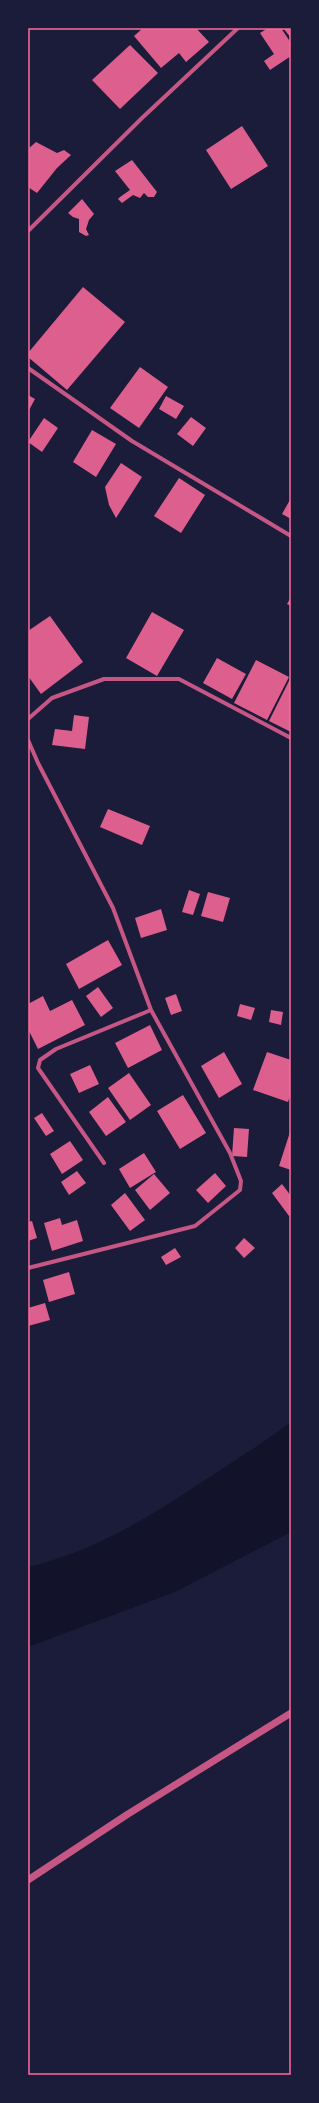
<svg xmlns="http://www.w3.org/2000/svg" width="319" height="2103" font-family="'Alegreya Sans',sans-serif">
	<style>
		.water { fill: #12122b }
		.building { fill: #dd5f8e }
		.lines { fill: none; stroke-linecap: round; stroke-linejoin: round }
		.minor { stroke: #c65784; stroke-width: 4 }
		.tertiary { stroke: #c65784; stroke-width: 7 }
		.neatline { fill: none; stroke: #ff6b9d; stroke-width: 1.5 }
	</style>
	<rect width="100%" height="100%" fill="#1b1b3a"/>
	<path class="water" d="M291,1422V1532L175,1592L28,1647V1567C99,1550 150,1516 210,1477C237,1459 265,1442 291,1422Z"/>
	<path class="building" d="M143,28H196L209,42L186,62L179,53L161,68L134,36Z
		M268,28H281L291,43V56L270,70L264,61L274,54L260,33Z
		M283,28H291V38Z
		M130,45L158,73L120,109L92,80Z
		M242,126L268,166L231,189L206,150Z
		M36,142L57,153L64,150L71,155L57,168L37,193L28,187V149Z
		M132,160L157,192L154,197H148L144,193L140,198L133,195L122,203L118,199L120,197L130,190L115,171Z
		M82,199L94,214L89,220L86,229L89,235L86,236L79,232V219L73,217L68,213Z
		M83,287L125,322L67,390L28,357V353Z
		M140,367L168,387L139,428L110,408Z
		M28,395L35,399L28,412Z
		M166,396L184,406L176,419L159,409Z
		M191,417L206,428L193,446L177,434Z
		M44,418L58,428L42,452L28,442Z
		M92,430L116,444L96,477L73,462Z
		M121,463L142,477L116,518L109,505L105,487Z
		M179,478L205,495L181,533L154,516Z
		M291,498V519L282,514Z
		M291,597V606L287,604Z
		M152,612L184,630L157,676L126,658Z
		M50,616L83,662L41,694L28,676V631Z
		M217,658L246,674L232,699L203,683Z
		M256,660L289,677L267,720L234,703Z
		M291,677V732L269,721Z
		M74,715L89,717L85,749L52,745L55,729L72,731Z
		M108,809L150,826L142,845L100,827Z
		M189,890L200,894L193,915L182,912Z
		M208,892L230,898L223,922L201,916Z
		M161,909L167,930L141,938L135,918Z
		M108,940L122,965L79,989L66,964Z
		M98,987L113,1008L101,1017L86,996Z
		M176,994L182,1011L171,1015L165,998Z
		M43,996L50,1011L72,1000L85,1025L38,1049L28,1029V1004Z
		M240,1004L255,1008L251,1020L237,1016Z
		M271,1010L283,1012L281,1025L269,1022Z
		M150,1025L162,1050L128,1068L115,1043Z
		M224,1052L242,1084L219,1098L201,1066Z
		M267,1052L291,1060V1093L288,1102L253,1090Z
		M90,1065L99,1084L79,1093L70,1074Z
		M129,1073L151,1105L130,1120L108,1088Z
		M183,1095L206,1133L180,1149L157,1111Z
		M108,1097L126,1122L106,1136L89,1112Z
		M42,1113L54,1131L46,1136L34,1118Z
		M234,1128L249,1129L247,1157L232,1156Z
		M291,1129V1170L279,1166Z
		M70,1141L83,1160L62,1174L50,1154Z
		M144,1153L156,1172L130,1188L119,1169Z
		M77,1171L86,1183L69,1195L61,1182Z
		M215,1173L226,1186L208,1203L196,1190Z
		M154,1174L170,1193L150,1210L135,1190Z
		M282,1184L291,1196V1214L289,1216L272,1193Z
		M125,1193L145,1220L130,1231L111,1205Z
		M60,1218L62,1225L77,1220L83,1241L52,1251L44,1223Z
		M32,1221L37,1238L28,1241V1222Z
		M244,1238L255,1248L244,1258L235,1248Z
		M175,1248L181,1257L166,1265L161,1257Z
		M69,1272L75,1294L49,1302L43,1280Z
		M45,1303L50,1320L28,1326V1308Z"/>
	<g class="lines">
		<path class="minor" d="M28,231L142,118L238,28
			M28,368L132,441L291,536
			M28,719L52,698L104,679H179L291,738
			M28,740L38,763L113,908L151,1010L230,1153L241,1181L240,1190L195,1226L28,1268
			M104,1163L38,1068L40,1060L56,1049L151,1010"/>
		<path class="tertiary" d="M28,1880L128,1814L291,1713"/>
	</g>
	<rect width="319" height="2103" fill="none" stroke="#1b1b3a" stroke-width="58"/>
	<rect x="29" y="29" width="261" height="2045" class="neatline"/>
</svg>
